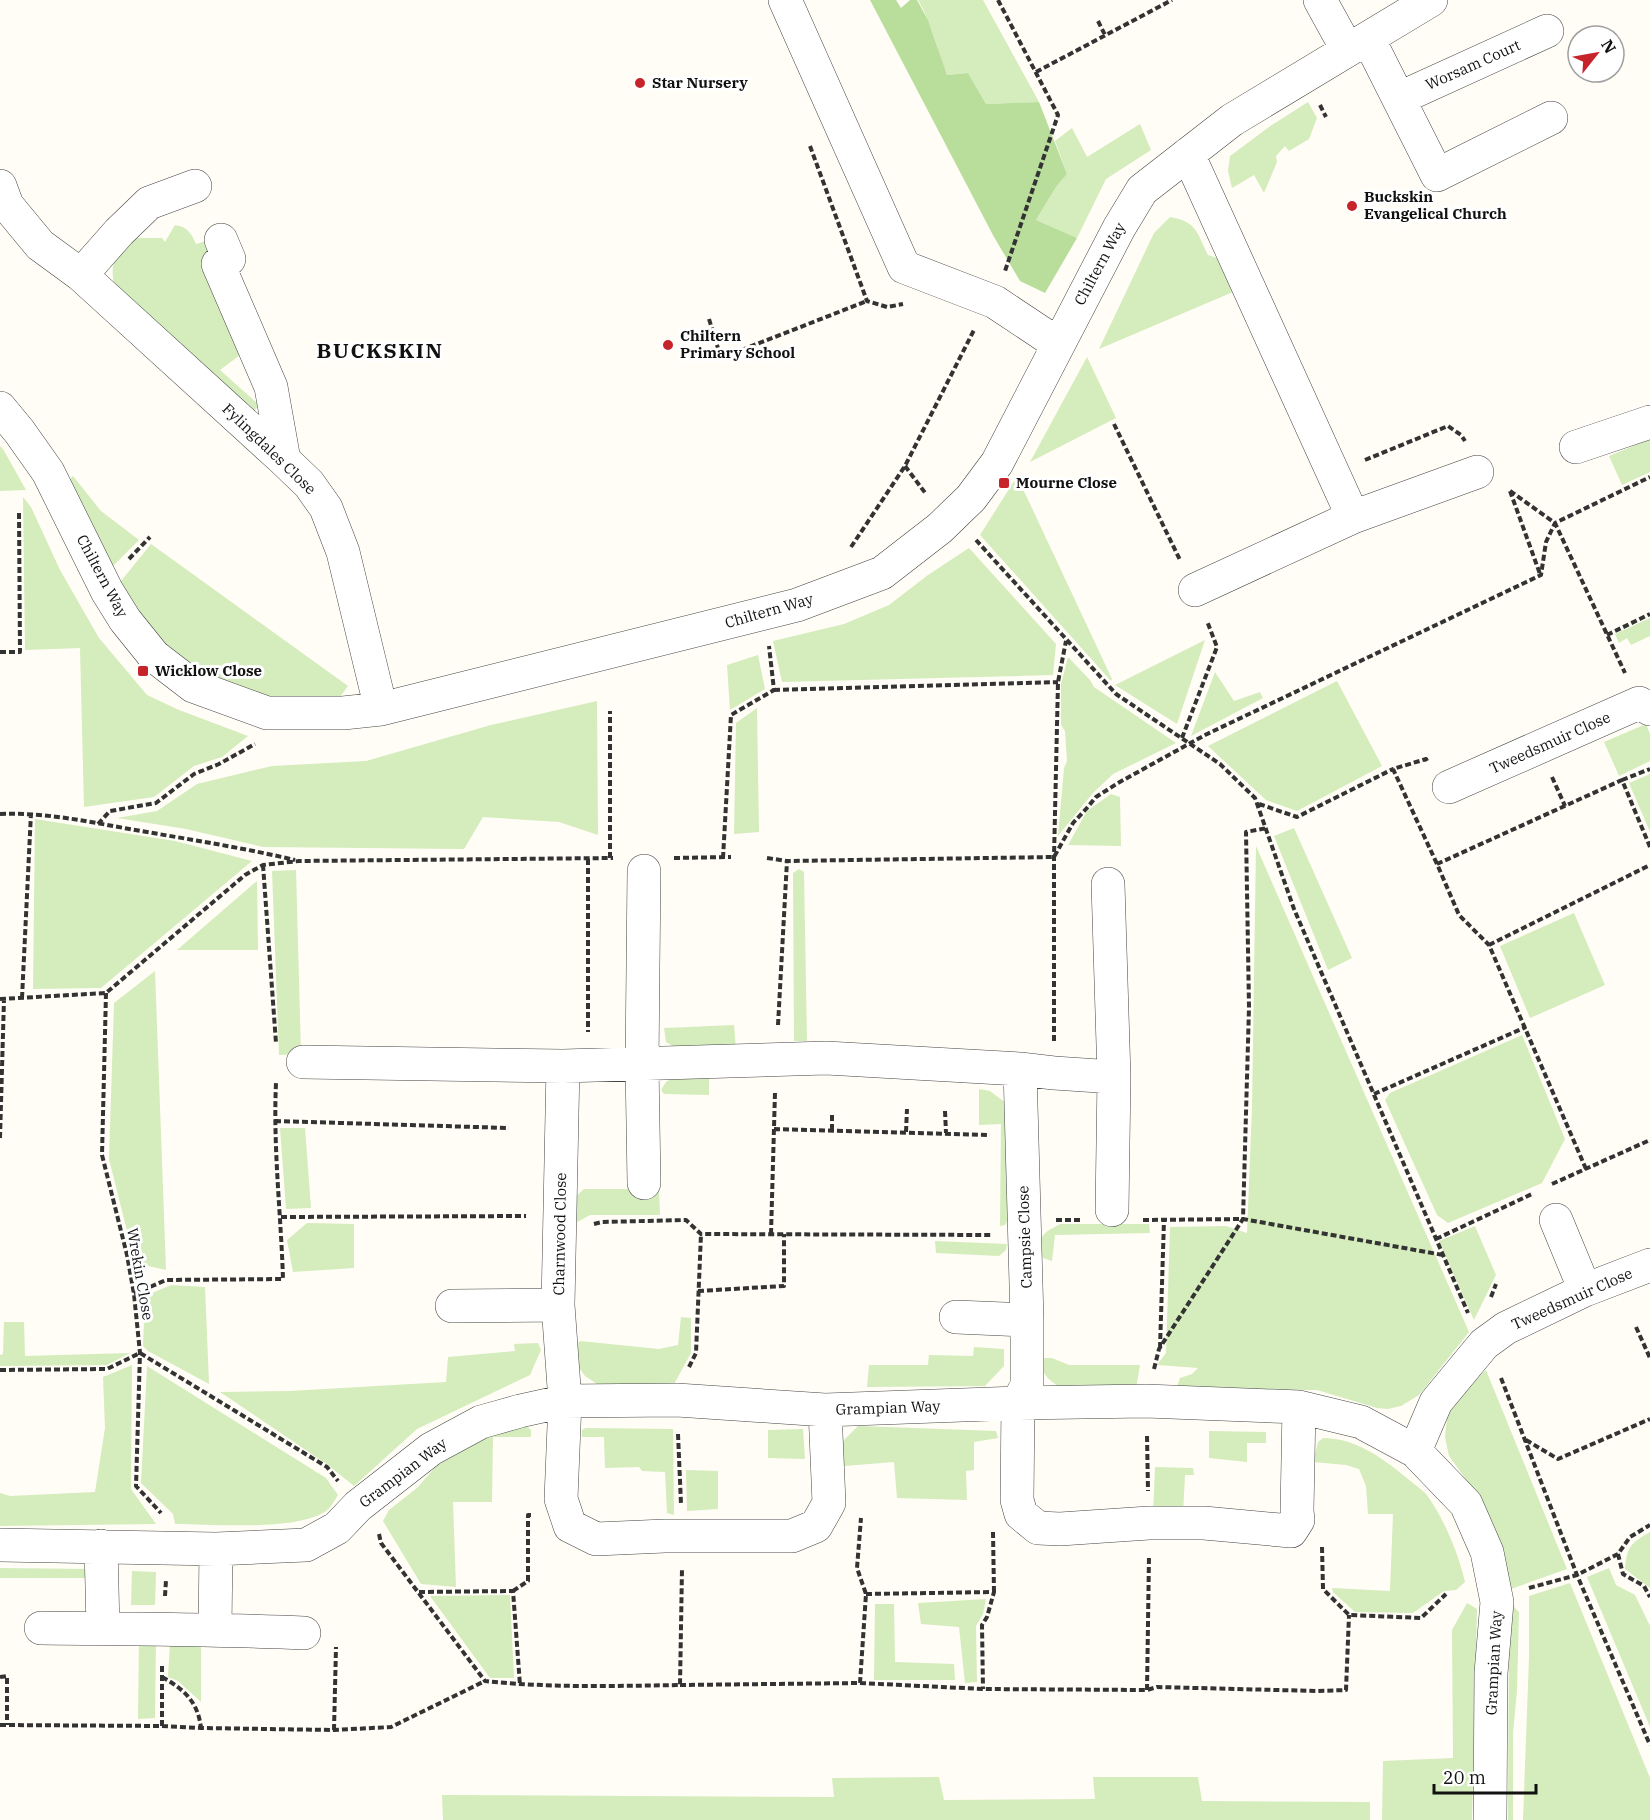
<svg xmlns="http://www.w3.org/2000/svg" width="1650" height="1820" font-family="'IBM Plex Serif',serif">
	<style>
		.green { fill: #d5ecbc }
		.forest { fill: #b9dd9b }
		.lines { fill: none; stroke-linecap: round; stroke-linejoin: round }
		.minor-casing { stroke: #444; stroke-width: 34 }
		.path { stroke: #333; stroke-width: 4; stroke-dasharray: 6 3; stroke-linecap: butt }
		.minor { stroke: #fff; stroke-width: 33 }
		.poi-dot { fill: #c7232b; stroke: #fff; stroke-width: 2 }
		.labels { text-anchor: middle; stroke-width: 6; stroke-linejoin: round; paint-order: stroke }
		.street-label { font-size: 15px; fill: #111; stroke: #fff }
		.poi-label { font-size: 15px; font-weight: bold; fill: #111; stroke: #fff; text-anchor: start }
		.district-label { font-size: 21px; font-weight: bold; letter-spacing: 1.5px; fill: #111; stroke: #fff }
	</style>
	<rect width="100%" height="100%" fill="#fffdf5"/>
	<path class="green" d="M918,0H983L1039,102L986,104L968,73L947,75C937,50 932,23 918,0Z
		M1308,102L1317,118L1309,139L1289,151L1285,146L1276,156L1277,162L1264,193L1254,175L1232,188L1228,171L1230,156L1269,127Z
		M1140,124L1151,150L1106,179L1077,238L1036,220L1056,187L1067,174L1055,141L1072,128L1087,157Z
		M1170,217C1197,222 1196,231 1208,255L1217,258L1233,292L1099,349L1154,233Z
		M175,225C188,227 191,233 196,244L217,238L240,355L220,370L259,405L255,410L115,291C109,258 114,261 136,238H162L165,242Z
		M1087,357L1116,418L1030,462Z
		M1650,439V472L1622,485L1609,456Z
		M0,446L3,449L26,490L0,491Z
		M73,476L101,511L139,540L111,568L69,480Z
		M1016,478L1023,489L1112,679L1111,681L980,535Z
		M23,497L31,507L60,570L99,638L147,695L179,710L248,736L222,757L194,766L154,797L84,807L80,648L25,650Z
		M151,544L348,686L340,697H263L215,686L176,661L117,586Z
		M969,548L1056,644L1053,675L782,682L773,641L844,624L889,605L928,575Z
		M1650,618V636L1631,645L1627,638L1619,643L1615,634Z
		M1205,640L1177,724L1115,685Z
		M758,655L765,689L730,710L727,665Z
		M1068,657L1090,680L1094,687L1176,743L1113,774L1092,794L1058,836L1064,768L1067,761L1065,731L1061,725V684Z
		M1215,672L1234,701L1260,692L1263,698L1191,736Z
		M1337,681L1382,766L1297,811L1266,800L1208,746Z
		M597,701L598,835L559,822L483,817L464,849L263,847L186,829L117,818L157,811L197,784L272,766L366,761L491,725Z
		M757,708L759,832L734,834L736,723Z
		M1646,724L1650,734V761L1619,776L1604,742Z
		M1650,774V832L1629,783Z
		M1111,794L1120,797L1121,846L1068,845L1087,811Z
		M35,819L175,841L252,861L101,988L33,989Z
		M1294,828L1352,958L1328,970L1274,836Z
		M1256,846L1469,1332L1419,1395L1401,1406L1388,1409L1377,1408L1317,1390L1176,1389L1180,1378L1192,1374L1198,1368L1157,1365L1166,1353L1170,1227L1226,1226L1247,1233L1252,1108Z
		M799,869L804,872L807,1041H794L793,873Z
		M296,870L301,1054L279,1055L272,871Z
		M257,881L258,950H177Z
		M1574,913L1605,985L1530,1018L1500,946Z
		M155,971L166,1270L135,1263L109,1159L114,1003Z
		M734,1025L736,1050L683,1052L666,1042L664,1028Z
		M1522,1035L1565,1139L1542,1183L1448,1223L1437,1215L1385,1100L1390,1093Z
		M677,1075L709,1077V1095L664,1094L661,1090L666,1082Z
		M979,1089L990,1091L1006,1103L1009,1217L1005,1225L1000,1226L1001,1124L979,1125Z
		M280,1128H305L311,1208L286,1209Z
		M584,1189H659L660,1215H590L577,1222L575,1197Z
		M307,1223L354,1224V1268L293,1272L287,1240Z
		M1060,1224H1149L1150,1233L1055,1235L1052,1261L1043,1258C1039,1235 1040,1235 1060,1224Z
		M1475,1226L1496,1275L1474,1320L1439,1241Z
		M935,1241L1007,1244L1006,1250L999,1256L936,1253Z
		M171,1285L205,1287L209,1384L148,1351L143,1346L145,1296Z
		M681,1317L691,1318V1353L673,1386L597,1384L585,1376L575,1362L573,1350L580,1341L659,1349L678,1345Z
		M4,1322H24L25,1356L130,1353L107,1365L0,1366V1355L3,1354Z
		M538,1343L541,1350L530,1375L417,1429L354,1486L328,1465L220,1392L290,1391L446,1382L448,1357L515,1351L514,1344Z
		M974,1347L1004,1349V1366L985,1386L867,1387L869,1365H928L929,1355L973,1356Z
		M1042,1358H1052L1069,1365H1140L1136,1388L1059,1387C1046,1377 1041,1374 1042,1358Z
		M132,1365L131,1489L156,1524L0,1526V1493L10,1496L95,1492L105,1428L103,1377Z
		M147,1366L326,1478L338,1495C334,1501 330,1510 323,1513C290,1531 215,1524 175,1524L173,1514L141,1483Z
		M1486,1370L1567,1569L1511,1589L1470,1485L1449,1456L1445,1437L1447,1418L1458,1397Z
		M526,1426L531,1430V1437H493L492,1502H453L456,1587L421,1584L383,1521L389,1510L417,1488L445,1456L479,1431Z
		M858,1426L996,1431L998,1438L974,1442V1470L966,1471L967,1500L897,1498L894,1462L844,1466L840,1444Z
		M586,1428L673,1429L674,1515L667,1513L665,1472L642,1471L639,1467L605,1468L604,1437H582V1430Z
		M803,1429L805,1459L768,1458V1430Z
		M1209,1431L1266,1432V1443H1247V1462L1209,1458Z
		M1323,1438C1356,1438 1384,1459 1408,1479C1414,1484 1421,1489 1426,1494C1443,1516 1459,1555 1465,1582L1456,1590L1444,1591L1413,1613L1355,1612L1333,1592L1332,1588L1390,1591L1393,1514H1368L1366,1486L1359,1469L1346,1465L1313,1462L1318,1442Z
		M1155,1467L1193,1468L1194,1475H1185L1183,1514L1153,1515Z
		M686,1470L718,1471V1509L687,1511Z
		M1650,1532V1588L1625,1569C1627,1546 1631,1543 1650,1532Z
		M0,1568L91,1569L92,1578H0Z
		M1609,1568L1616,1585L1635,1595L1650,1626V1727L1587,1577Z
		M132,1571L156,1572L155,1605H131Z
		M1570,1583L1650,1778V1820H1523L1529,1658V1596Z
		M510,1595L514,1678H490L430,1596Z
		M986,1599L983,1614L976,1626L977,1682L965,1683L959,1627L921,1624L918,1603Z
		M1509,1602L1519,1612L1517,1691L1513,1733V1820H1508Z
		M1467,1603L1477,1609L1472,1820H1382L1383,1761L1453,1758L1452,1630Z
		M875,1604H894L895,1662L954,1664L955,1680H874Z
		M139,1637L156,1638L155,1718L138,1719Z
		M170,1642H201V1702L178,1681L168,1677Z
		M939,1777L944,1800L1095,1799L1093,1777H1198L1202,1801L1370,1802V1820H443L442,1795L834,1797L832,1778Z"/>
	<path class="forest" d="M870,0H896L901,8L910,0H917L928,20L947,75L968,73L986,104L1039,102L1067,174L1056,187L1036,220L1077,238L1045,293L1020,281L994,237Z"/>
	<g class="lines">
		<g class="minor-casing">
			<path id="minor" d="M785,0L904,267L995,302L1058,344
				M1320,0L1347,49
				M1368,38L1437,175L1551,118
				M1400,98L1547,31
				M1188,154L1353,517
				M0,186L7,205L40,245L81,275L284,460L309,484L326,508L343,552L381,709
				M221,240L229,259L218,264L271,387L284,460
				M81,275L119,232L149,203L195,186
				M0,408L19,431L48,472L107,591L125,620L154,656L193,686L267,713H343L381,709L797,605L882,573L940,528L971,498L997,463L1119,228L1142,190L1232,120L1431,0
				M1576,447L1650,422
				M1195,590L1353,517L1477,472
				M1449,787L1639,703L1650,709
				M1108,884L1114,1077L1112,1210
				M303,1062L563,1066L826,1058L1020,1069L1054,1073L1114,1077
				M563,1066L558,1305L565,1401L561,1499L570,1526L596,1539L665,1536H792L816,1526L829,1503L825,1410
				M1020,1069L1027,1320V1385L1018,1403L1017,1500L1021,1514L1038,1528L1060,1529L1149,1523H1204L1291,1531L1298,1520L1297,1511L1299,1407
				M644,1183L642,1064L644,871
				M1556,1220L1585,1290
				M452,1306L558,1305
				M956,1317L1027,1320
				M1415,1451L1436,1402L1484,1344L1506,1328L1585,1290L1650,1265
				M0,1545L216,1549L306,1545L337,1528L358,1506L431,1449L481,1422L520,1411L565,1401L677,1400L825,1410L1018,1403L1146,1401L1299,1407L1361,1422L1415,1451L1466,1504L1487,1552L1497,1602L1491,1673L1490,1820
				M101,1546L103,1629
				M41,1628C129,1629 216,1629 304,1633
				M215,1629L216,1549"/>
		</g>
		<path class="path" d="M998,0L1058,115L1005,271
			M1098,21L1105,35
			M1036,72L1172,0
			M1320,105L1326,117
			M810,146L867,301L887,307L903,304
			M709,319L721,358L867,301
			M1114,424L1180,560
			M1365,460L1448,426L1461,435L1465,441
			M905,466L926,494
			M1510,491L1555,523L1625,673
			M1510,491L1540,574
			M976,540L1116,694L1220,764L1255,798L1294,909L1468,1313
			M851,547L905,466L974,330
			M129,559L150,537
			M1607,635L1650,614
			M0,652H20L19,512
			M774,690L1058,682
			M1182,738L1217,647L1207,621
			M1427,761L1426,759L1393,769L1437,864
			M1552,777L1565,806
			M1622,780L1650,769
			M1259,804L1297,817L1393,769
			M0,814C48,812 94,823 141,831C193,840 244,848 295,860
			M98,824L110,811L156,803L194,774L219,764L255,744
			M610,858V711
			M674,858L731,857
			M723,858L731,715L774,690L769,646
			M767,858L787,861L1054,857L1073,823L1086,809L1096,797L1118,783L1205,735L1541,575L1546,542L1555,523L1650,477
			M588,859V1032
			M263,865L276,1043
			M1489,945L1650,865
			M106,993L102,1155L127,1255L134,1294L140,1353L136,1486L161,1513
			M22,998L31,813
			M0,999L106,993L245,875L263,865L299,861L613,858
			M778,1025L787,861
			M1054,1041V857L1058,682L1066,641
			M1374,1094L1526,1027
			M945,1111L946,1133
			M275,1121L509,1128
			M774,1129L990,1135
			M832,1130V1115
			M906,1132L907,1109
			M0,1138L4,999
			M1586,1169L1489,945L1459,915L1437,864L1622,780L1650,847
			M1552,1184L1650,1140
			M281,1217L526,1216
			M1056,1220H1082
			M1143,1220L1243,1219L1443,1255
			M594,1224L602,1222L686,1220L701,1234L992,1235
			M771,1234L775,1092
			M1436,1239L1532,1194
			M698,1291L784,1286V1234
			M134,1294L166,1280L283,1279C281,1214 273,1148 276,1083
			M1491,1297L1496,1284
			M1636,1327L1650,1358
			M1160,1348L1164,1220
			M689,1367L696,1353L701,1234
			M1154,1369L1159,1349L1243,1219L1249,1007L1246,832L1267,828
			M0,1370L107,1369L140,1353L327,1467L338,1481
			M1501,1378L1577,1575L1650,1745
			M678,1434L681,1504
			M1147,1436L1148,1491
			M1526,1440L1558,1459L1650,1419
			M993,1532L994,1592
			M379,1534L381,1543L485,1681C550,1688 615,1686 680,1685L682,1569
			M1322,1547L1323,1589L1349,1615L1421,1618L1446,1594
			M1618,1554L1623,1574L1644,1586L1650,1597
			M1529,1588L1577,1575L1618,1554L1630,1537L1650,1525
			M513,1591L528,1581V1515H531
			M419,1592L513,1591L520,1685
			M866,1594L994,1592L987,1617L982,1625L983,1689
			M165,1596L166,1580
			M0,1677L7,1676V1725
			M162,1677C184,1689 198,1702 201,1728
			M860,1683L866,1594L857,1568L861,1518
			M680,1685L860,1683L983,1689L1147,1690L1157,1687L1317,1691L1346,1690L1349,1615
			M1147,1690L1149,1556
			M0,1725L162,1726L201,1728L334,1730L391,1727L485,1681
			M162,1726V1664
			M334,1730L336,1647"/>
		<use href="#minor" class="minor"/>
	</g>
	<g class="poi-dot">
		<circle cx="640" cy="83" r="6"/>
		<circle cx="1352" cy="206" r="6"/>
		<circle cx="668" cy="345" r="6"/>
		<rect x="998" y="477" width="12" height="12" rx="3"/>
		<rect x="137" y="665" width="12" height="12" rx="3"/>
	</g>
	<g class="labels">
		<g class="street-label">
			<text transform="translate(1473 65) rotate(-24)" y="5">Worsam Court</text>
			<text transform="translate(1100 264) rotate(-62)" y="5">Chiltern Way</text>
			<text transform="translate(269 449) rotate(44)" y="5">Fylingdales Close</text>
			<text transform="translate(102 576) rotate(62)" y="5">Chiltern Way</text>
			<text transform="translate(769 611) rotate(-16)" y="5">Chiltern Way</text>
			<text transform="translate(1550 743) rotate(-24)" y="5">Tweedsmuir Close</text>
			<text transform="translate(560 1234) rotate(-89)" y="5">Charnwood Close</text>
			<text transform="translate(1025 1237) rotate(-92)" y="5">Campsie Close</text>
			<text transform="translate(140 1274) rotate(80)" y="5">Wrekin Close</text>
			<text transform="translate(1572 1299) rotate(-24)" y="5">Tweedsmuir Close</text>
			<text transform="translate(888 1408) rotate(-2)" y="5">Grampian Way</text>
			<text transform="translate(403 1473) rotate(-37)" y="5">Grampian Way</text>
			<text transform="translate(1494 1663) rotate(-87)" y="5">Grampian Way</text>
		</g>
		<g class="poi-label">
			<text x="652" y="88">Star Nursery</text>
			<text x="1364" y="202">Buckskin<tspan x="1364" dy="17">Evangelical Church</tspan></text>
			<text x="680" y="341">Chiltern<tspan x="680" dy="17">Primary School</tspan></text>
			<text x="1016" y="488">Mourne Close</text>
			<text x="155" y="676">Wicklow Close</text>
		</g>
		<g class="district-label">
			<text x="380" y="358">BUCKSKIN</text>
		</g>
	</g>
	<g transform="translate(1596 54) rotate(59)"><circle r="28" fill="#ffffff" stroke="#a0a0a0" stroke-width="1.5"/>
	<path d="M0-4.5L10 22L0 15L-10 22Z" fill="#c7232b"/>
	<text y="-9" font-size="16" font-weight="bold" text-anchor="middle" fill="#111111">N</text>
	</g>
	<path d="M1434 1784v9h102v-9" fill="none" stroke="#111111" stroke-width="3"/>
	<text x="1443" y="1784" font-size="18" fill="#111111" stroke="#ffffff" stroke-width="4.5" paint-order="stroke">20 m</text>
</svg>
